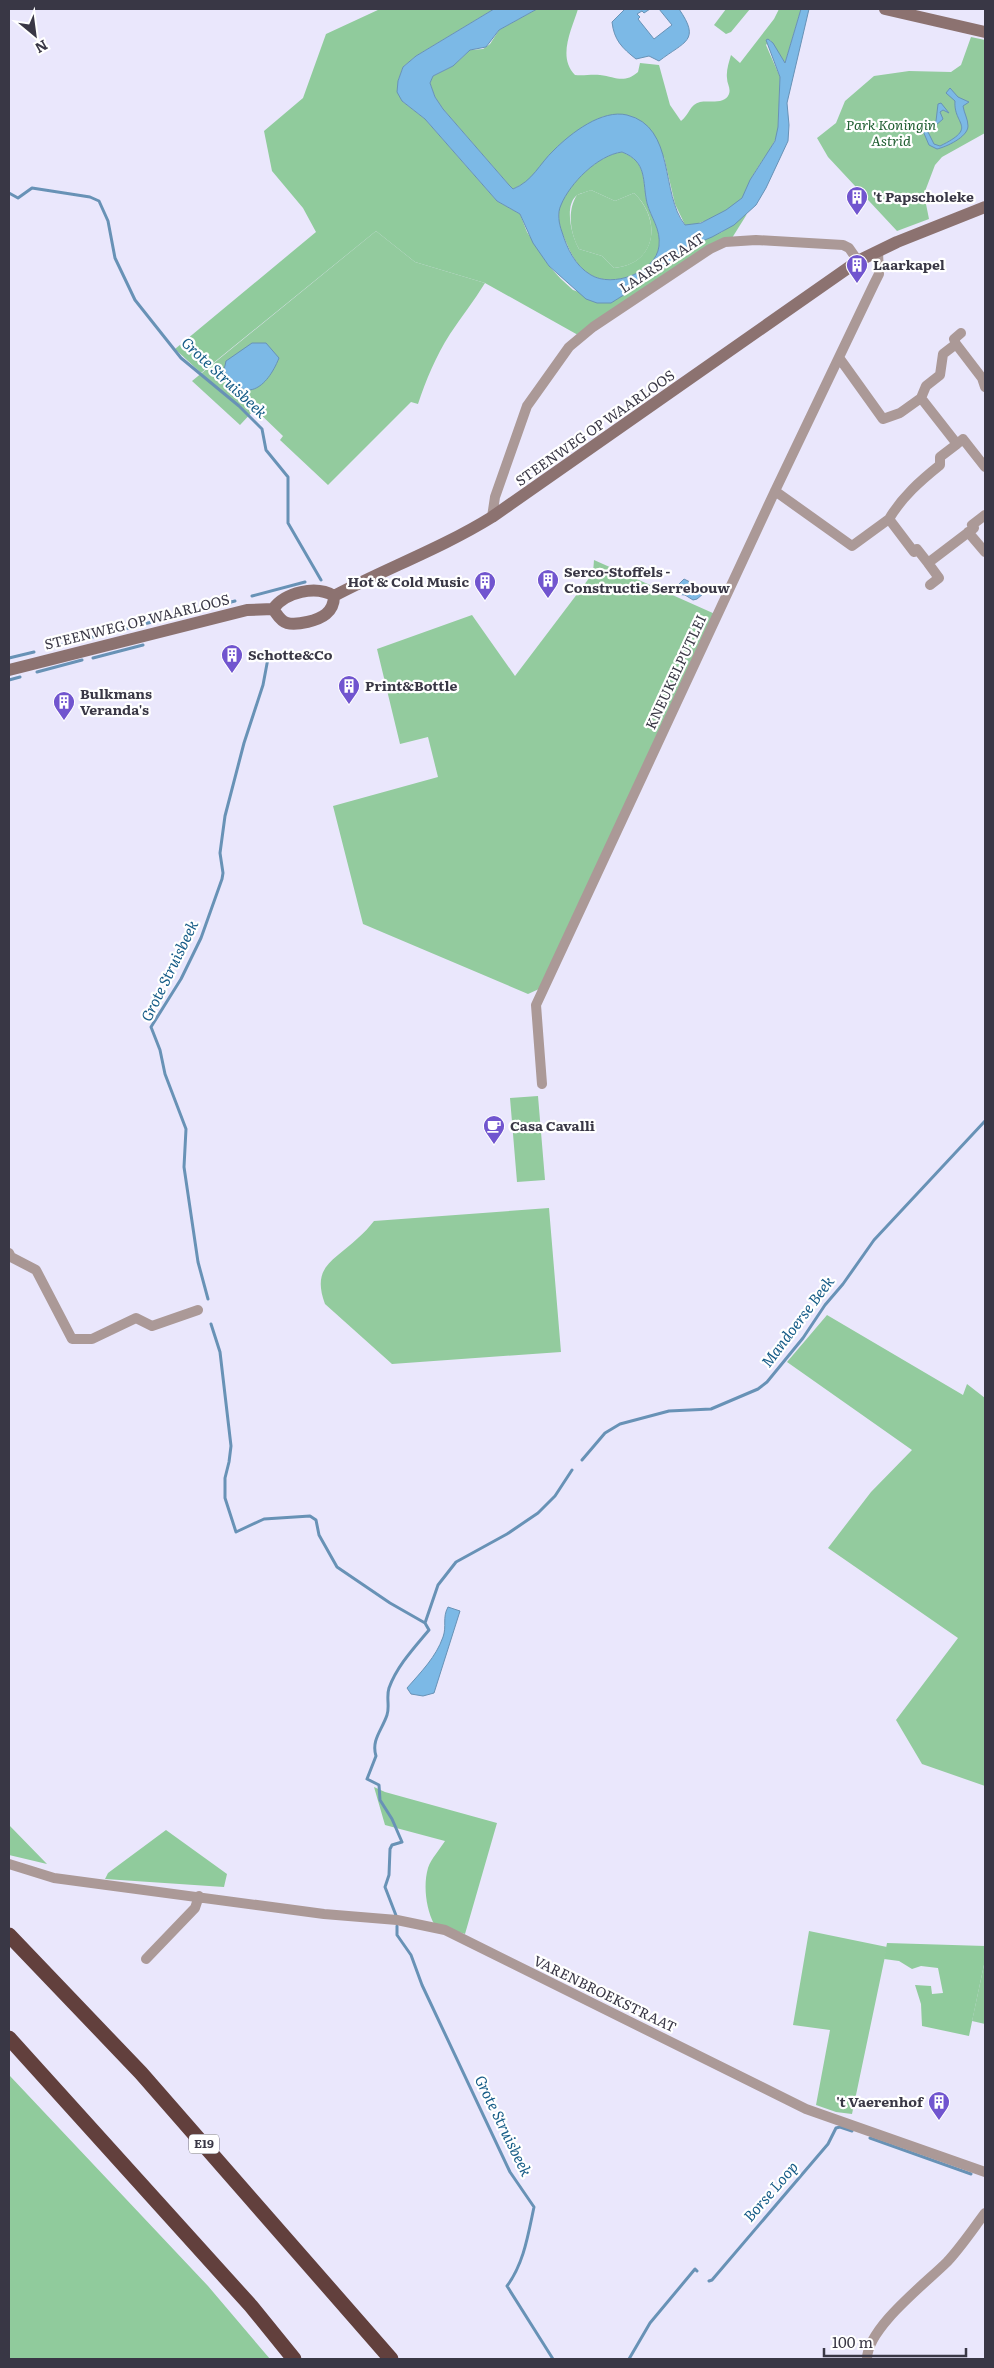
<svg xmlns="http://www.w3.org/2000/svg" width="994" height="2368" font-family="Literata,serif">
	<style>
		.green { fill: #93cb9e }
		.forest { fill: #90cb9c; fill-rule: evenodd }
		.water { fill: #7cb9e6; stroke: #6892b6; fill-rule: evenodd }
		.lines { fill: none; stroke-linecap: round; stroke-linejoin: round }
		.stream { stroke: #6892b6; stroke-width: 3 }
		.street { stroke: #ab9997; stroke-width: 10 }
		.secondary { stroke: #8c7270; stroke-width: 12 }
		.highway { stroke: #62403d; stroke-width: 15 }
		.labels { text-anchor: middle; stroke-width: 4.5; stroke-linejoin: round; paint-order: stroke }
		.shield { fill: #fff; stroke: #74737d; stroke-width: 1 }
		.shield-label { font-size: 12px; font-weight: bold; fill: #393745 }
		.park-label { font-size: 14px; font-style: italic; fill: #1f5e31; stroke: #fff }
		.poi-label { font-size: 14px; font-weight: bold; fill: #393745; stroke: #fff; text-anchor: start }
		.street-label { font-size: 14px; fill: #393745; stroke: #fff }
		.water-label { font-size: 15px; font-style: italic; fill: #165c87; stroke: #fff }
	</style>
	<rect width="100%" height="100%" fill="#eae7fc"/>
	<path class="green" d="M971,37L985,40V133L942,157L935,165L924,194L929,219L897,231L828,157L817,138L836,123L845,101L874,76L909,71L951,72L961,65Z
		M591,190L615,201L634,193C662,220 657,264 614,268L602,256L579,249C570,233 567,210 577,195Z
		M376,231L415,262L485,283C474,301 461,317 450,334C436,356 426,380 418,404L411,402L328,485L280,440L283,436L255,409L240,425L192,381Z
		M594,560L715,614L539,989L528,994L363,924L333,806L438,777L428,737L400,744L377,649L472,615L515,676L593,573Z
		M538,1096L545,1180L517,1182L510,1098Z
		M549,1208L561,1352L392,1364L325,1304C311,1266 334,1261 358,1238C364,1233 369,1227 374,1221Z
		M827,1315L963,1395L967,1384L985,1398V1786L922,1764L896,1720L958,1638L828,1548L871,1492L912,1450L787,1362Z
		M809,1931L887,1947L852,2114L836,2112L816,2105L830,2030L793,2025Z
		M985,1960V2024L972,2021Z"/>
	<path class="forest" d="M380,9H494L416,56L403,67L398,81L402,101L425,119L497,201L520,214L527,232L549,266L561,279L573,290L611,303L670,264L690,246L722,232L747,214L732,238L578,335L485,283L415,262L376,231L201,373L175,349L316,232L303,208L272,171L264,131L303,98L326,34Z
		M537,9H578C572,29 557,57 575,75C584,76 591,74 600,75C616,77 624,84 638,72L640,63L659,65L670,105L681,121C689,115 690,104 700,102C709,100 725,105 729,94C731,88 727,84 727,78C726,71 729,62 731,55L740,63L774,19L779,9H801L785,63L770,40L766,45L780,77L778,133C772,150 759,163 751,179C748,185 747,192 743,197C735,208 699,227 685,225L675,204L664,157L604,116L560,144L530,180L513,189L509,185L443,109L435,97L430,83L433,76L453,66L470,50L483,49L490,44L499,30Z
		M726,9H750L731,32L726,34L714,25Z
		M622,152C648,162 642,181 647,203C651,218 661,229 659,246C656,273 612,288 591,275C575,266 570,251 563,235C559,226 557,215 560,205C570,183 598,155 622,152ZM591,190L615,201L634,193C662,219 657,264 614,268L602,256L579,249C572,237 564,207 576,196C580,193 587,192 591,190Z
		M374,1787L385,1792L497,1823L465,1934L434,1924C426,1909 423,1885 428,1868C431,1859 440,1849 445,1841L385,1825Z
		M9,1825L47,1864L9,1855Z
		M166,1830L227,1874L224,1887L105,1879L108,1873Z
		M887,1943L985,1946V1960L969,2036L922,2026L921,2004L915,1985L931,1986L932,1994L943,1993L938,1968L921,1966L912,1969L899,1961L884,1959Z
		M10,2076L208,2286L270,2359H9Z"/>
	<path class="water" d="M494,9H537L499,30L486,47L470,50L453,66L433,76L430,83L435,97L443,109L509,185L513,189C533,181 539,164 554,150C571,133 602,109 627,115C676,127 660,194 685,225L701,223L726,210L742,198L750,180L775,141L778,127L780,77L766,40L768,39L773,43L785,63L801,9H809L787,103L789,125L788,141L766,188L756,205L734,225L712,237L690,246L670,264L638,286L611,303H597L586,299L549,266L533,243L520,214L497,201L425,119L402,101L397,92L398,81L403,67L416,56ZM622,152C648,162 642,181 647,203C651,218 661,229 659,246C656,273 612,288 591,275C575,266 567,248 562,232C559,224 557,213 561,205C570,183 598,155 622,152Z
		M625,9H650L644,13L642,11L637,14L640,17L638,19L654,39L672,25L659,9H679C701,41 685,41 659,61L649,56L636,59C622,48 614,40 612,22Z
		M950,88L958,97L969,102L963,106C964,113 968,119 968,126C968,137 946,147 937,149L929,145L923,131L936,121L938,104L941,103L949,113L943,110L940,112L943,119L928,132L934,144L940,146C979,127 953,125 955,101L946,93Z
		M252,343H266L279,358C267,388 244,406 224,370L226,361Z
		M684,579L700,587L703,594L697,599L693,600L685,595L676,594V587Z
		M448,1607L460,1611L434,1693L423,1696L411,1694L407,1688C421,1672 436,1657 443,1637C447,1626 442,1618 448,1607Z"/>
	<g class="lines">
		<path class="stream" d="M9,193L18,198L32,188L90,197L99,201L108,221L115,258L135,300L181,358L239,406L262,429L266,450L288,477V523L321,580
			M252,596L305,582
			M49,648L235,601
			M9,658L34,652
			M93,658L143,645
			M37,672L82,660
			M9,680L20,677
			M208,1299L198,1262L184,1167L186,1129L165,1074L160,1050L151,1027L181,979L201,938L222,879L223,873L220,853L225,816L244,743L263,685L269,653
			M211,1324L220,1352L231,1446L229,1462L225,1478V1498L236,1532L264,1519L310,1516L316,1520L319,1535L337,1567L390,1603L425,1623L429,1630C414,1648 397,1666 389,1688C386,1697 390,1707 387,1715C382,1730 371,1740 376,1756L367,1779L379,1785L380,1800L392,1819L402,1842L392,1845L390,1849L389,1875L385,1887L397,1918
			M582,1460L605,1433L620,1424L669,1411L711,1409L758,1389L767,1382L803,1338L825,1305L843,1284L874,1240L985,1121
			M425,1623L438,1585L456,1562L507,1534L538,1513L555,1496L572,1470
			M397,1926V1935L411,1955L422,1985L510,2172L534,2207C528,2235 524,2263 507,2286L553,2359
			M870,2138L971,2174
			M709,2281L712,2280L828,2144L836,2128L840,2127L852,2131
			M629,2359L650,2323L695,2269L697,2271"/>
		<path class="street" d="M961,333L954,339L956,344L982,378L985,387
			M840,359L883,419L900,413L921,398L926,386L940,375L943,354L956,344
			M921,398L957,444L940,457V465C920,481 902,497 889,519L914,552L917,549L928,563L974,528L972,525L985,515
			M957,444L963,439L985,467
			M775,491L852,546L889,519
			M492,517L495,497L527,406L569,347L593,327L710,249L725,242L756,240L843,245L849,248L858,261
			M968,532L985,552
			M928,563L939,578L930,585
			M542,1084L536,1005L775,491L874,284L879,274L878,252
			M9,1253L11,1257L36,1270L72,1339H92L136,1318L152,1326L198,1310
			M9,1864L54,1878L324,1914L397,1920L445,1930L806,2109L985,2172
			M146,1959L195,1908L199,1896
			M867,2359C867,2328 926,2283 947,2262C961,2247 973,2229 985,2213"/>
		<path class="secondary" d="M885,9L985,32
			M334,596C387,568 442,548 492,517L858,261L897,242L985,207
			M273,609C285,592 316,585 334,596
			M9,670L247,610L273,609C277,614 280,621 287,623C297,626 319,620 326,614C332,609 334,602 334,596"/>
		<path class="highway" d="M9,1935L141,2073L391,2359
			M9,2038L251,2306L294,2359"/>
	</g>
	<defs>
		<g id="building-pin" transform="scale(1.125)"><path d="M0 17L-7.5 6A9.5 9.5 0 1 1 7.5 6Z" fill="#7155cf" stroke="#fff"/><path d="M-4-6H4V6H1V3H-1V6H-4ZM-2.5-4.3h1.7v1.8h-1.7ZM.8-4.3h1.7v1.8H.8ZM-2.5-1h1.7V.8h-1.7ZM.8-1h1.7V.8H.8Z" fill="#fff"/></g>
		<g id="cafe-pin" transform="scale(1.125)"><path d="M0 17L-7.5 6A9.5 9.5 0 1 1 7.5 6Z" fill="#7155cf" stroke="#fff"/><path d="M-5.5-4.5H6V0H3Q3 3.5 0 3.5H-2.5Q-5.5 3.5-5.5 0ZM3-3.2v2h1.7v-2ZM-6 4.5H4V6H-6Z" fill="#fff"/></g>
	</defs>
	<g fill-rule="evenodd">
		<use href="#building-pin" x="857" y="197"/>
		<use href="#building-pin" x="857" y="265"/>
		<use href="#building-pin" x="548" y="580"/>
		<use href="#building-pin" x="485" y="582"/>
		<use href="#building-pin" x="232" y="655"/>
		<use href="#building-pin" x="349" y="686"/>
		<use href="#building-pin" x="64" y="702"/>
		<use href="#cafe-pin" x="494" y="1126"/>
		<use href="#building-pin" x="939" y="2102"/>
	</g>
	<g class="labels">
		<rect class="shield" x="189" y="2134.5" width="30" height="19" rx="4"/>
		<g class="shield-label">
			<text x="204" y="2148">E19</text>
		</g>
		<g class="park-label">
			<text x="891" y="130">Park Koningin<tspan x="891" dy="16">Astrid</tspan></text>
		</g>
		<g class="poi-label">
			<text x="873" y="202">'t Papscholeke</text>
			<text x="873" y="270">Laarkapel</text>
			<text x="564" y="577">Serco-Stoffels -<tspan x="564" dy="16">Constructie Serrebouw</tspan></text>
			<text x="469" y="587" text-anchor="end">Hot &amp; Cold Music</text>
			<text x="248" y="660">Schotte&amp;Co</text>
			<text x="365" y="691">Print&amp;Bottle</text>
			<text x="80" y="699">Bulkmans<tspan x="80" dy="16">Veranda's</tspan></text>
			<text x="510" y="1131">Casa Cavalli</text>
			<text x="923" y="2107" text-anchor="end">'t Vaerenhof</text>
		</g>
		<g class="street-label">
			<text transform="translate(662 263) rotate(-33)" y="5">LAARSTRAAT</text>
			<text transform="translate(595 428) rotate(-35)" y="5">STEENWEG OP WAARLOOS</text>
			<text transform="translate(137 622) rotate(-14)" y="5">STEENWEG OP WAARLOOS</text>
			<text transform="translate(676 672) rotate(-65)" y="5">KNEUKELPUTLEI</text>
			<text transform="translate(605 1994) rotate(26)" y="5">VARENBROEKSTRAAT</text>
		</g>
		<g class="water-label">
			<text transform="translate(224 378) rotate(43)" y="5">Grote Struisbeek</text>
			<text transform="translate(170 971) rotate(-64)" y="5">Grote Struisbeek</text>
			<text transform="translate(798 1322) rotate(-53)" y="5">Mandoerse Beek</text>
			<text transform="translate(503 2126) rotate(64)" y="5">Grote Struisbeek</text>
			<text transform="translate(771 2192) rotate(-49)" y="5">Borse Loop</text>
		</g>
	</g>
	<rect width="994" height="2368" fill="none" stroke="#393745" stroke-width="20"/>
	<g transform="translate(35 35) rotate(151)" stroke="#ffffff" stroke-width="4" paint-order="stroke">
	<path d="M0-4L9 19L0 12L-9 19Z" fill="#393745"/>
	<text y="-8" font-size="14" font-weight="bold" text-anchor="middle" fill="#393745">N</text>
	</g>
	<path d="M824 2348v8h142v-8" fill="none" stroke="#393745" stroke-width="2.5"/>
	<text x="832" y="2348" font-size="15" fill="#393745" stroke="#ffffff" stroke-width="4" paint-order="stroke">100 m</text>
</svg>
